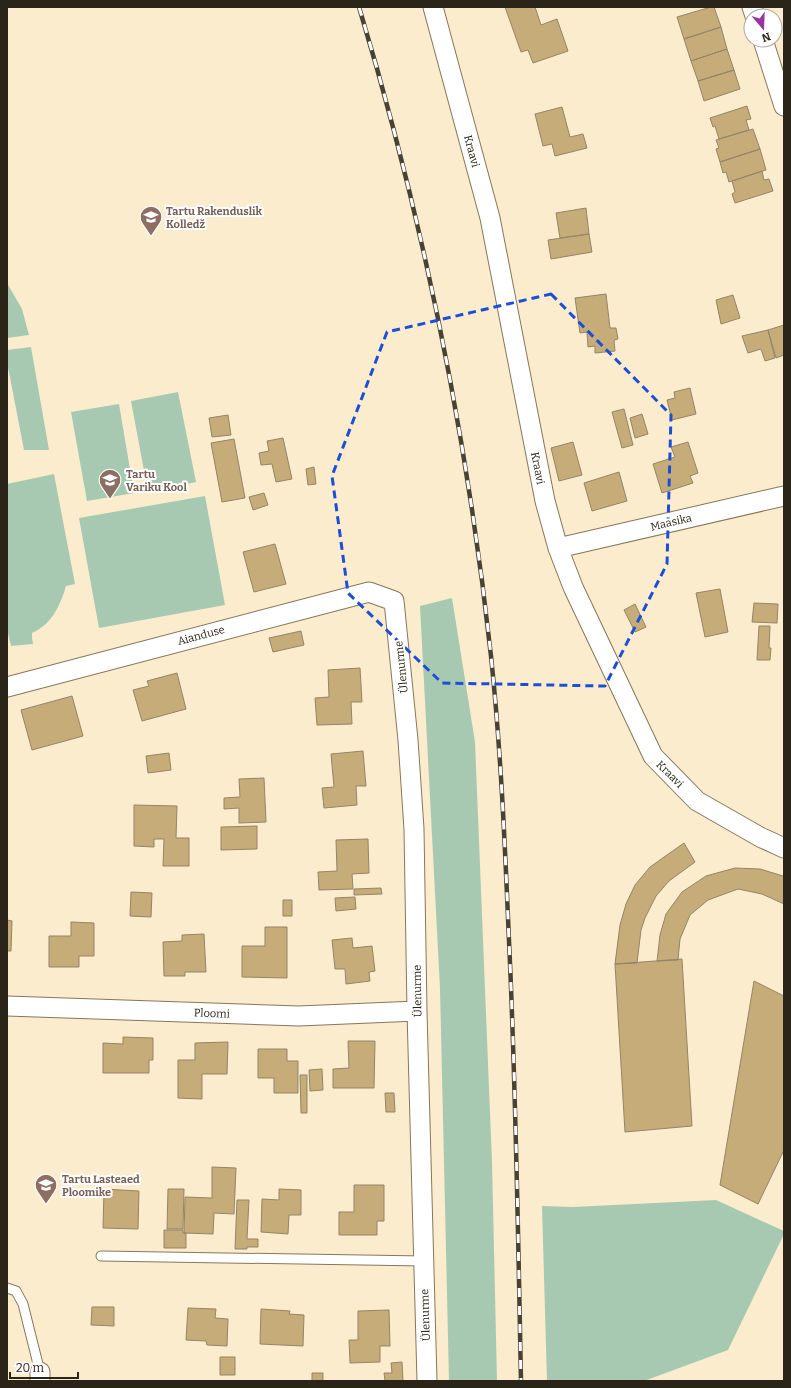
<svg xmlns="http://www.w3.org/2000/svg" width="791" height="1388" font-family="Bitter,serif">
	<style>
		.green { fill: #a7c9b2 }
		.building { fill: #c5ac78; stroke: #938568 }
		.lines { fill: none; stroke-linecap: round; stroke-linejoin: round }
		.lane-casing { stroke: #85775b; stroke-width: 11 }
		.street-casing { stroke: #85775b; stroke-width: 21 }
		.lane { stroke: #fff; stroke-width: 9 }
		.street { stroke: #fff; stroke-width: 19 }
		.rail-casing { stroke: #494133; stroke-width: 4.5 }
		.rail { stroke: #fff; stroke-width: 3; stroke-dasharray: 9; stroke-linecap: butt }
		.marked { fill: none; stroke: #1d4ed8; stroke-width: 3; stroke-dasharray: 8 5; stroke-linejoin: round }
		.labels { text-anchor: middle; stroke-width: 4; stroke-linejoin: round; paint-order: stroke }
		.street-label { font-size: 11px; fill: #2b2519; stroke: #fff }
		.education-label { font-size: 11px; font-weight: bold; fill: #785e54; stroke: #fff; text-anchor: start }
	</style>
	<rect width="100%" height="100%" fill="#fbeccd"/>
	<path class="green" d="M7,283L22,309L29,335L7,338Z
		M31,347L49,450H24L7,362V350Z
		M178,392L196,482L148,492L131,401Z
		M119,404L134,493L87,501L71,412Z
		M54,474L75,584L66,586C60,606 52,624 32,633V637L33,644L11,646L7,629V484Z
		M205,496L225,605L99,628L79,518Z
		M452,598L475,742L492,1162L497,1381H449L440,988L420,606Z
		M716,1200L784,1231V1234L728,1350L644,1381H547L542,1206L573,1207Z"/>
	<path class="building" d="M505,7H535L541,25L557,19L568,51L533,63L528,50L521,52Z
		M711,7H714L721,27L684,39L677,17Z
		M721,27L727,49L691,61L684,39Z
		M727,49L734,70L698,81L691,61Z
		M734,70L740,89L704,101L698,81Z
		M747,106L751,119L746,120L749,130L719,139L715,126L713,127L710,118Z
		M562,107L570,137L583,134L587,148L555,156L552,144L543,146L535,114Z
		M753,129L760,149L720,162L716,149L719,148L716,140Z
		M760,149L766,170L729,182L726,172L723,173L720,162Z
		M762,171L764,180L769,179L773,191L735,203L732,194L735,192L732,181Z
		M586,208L589,234L560,238L556,213Z
		M589,234L592,252L551,259L548,240Z
		M606,294L610,328H616L618,339L614,340L615,351L595,353V346L588,347L587,332L580,333L575,298Z
		M733,295L740,318L721,324L716,300Z
		M784,325V355L776,358L768,330Z
		M768,330L775,358L765,361L761,349L748,353L742,336Z
		M690,388L696,414L672,420L667,400L675,398L674,392Z
		M624,409L633,445L622,448L612,412Z
		M642,414L648,434L635,438L630,418Z
		M228,415L231,435L212,437L209,418Z
		M283,438L292,479L276,482L272,464L261,465L259,453L269,451L267,441Z
		M234,439L245,498L222,502L211,443Z
		M573,442L582,475L559,481L551,448Z
		M688,442L698,473L690,476L693,483L662,493L653,464L675,457L671,447Z
		M314,467L316,484L308,485L306,469Z
		M619,472L627,501L592,511L584,483Z
		M264,493L268,505L253,510L249,497Z
		M275,544L286,584L254,592L243,552Z
		M720,589L728,632L705,637L696,593Z
		M754,603L778,604L777,623L752,622Z
		M635,604L646,627L635,632L624,610Z
		M759,626H770L769,648H771L770,660H757Z
		M301,631L304,645L273,652L269,638Z
		M360,668L362,702H351L352,724L317,725L315,698L329,697L328,670Z
		M177,673L186,709L142,721L133,690L149,686L147,681Z
		M72,696L83,736L32,750L21,710Z
		M363,751L366,786H356L357,805L324,808L322,788L334,787L331,754Z
		M169,753L171,770L148,773L146,756Z
		M264,778L266,822L239,823V808L224,809V798L240,797L239,779Z
		M134,805L177,806L176,838H189V866H163L164,839H154V847L134,846Z
		M257,826V849L221,850V827Z
		M368,839L369,873L352,874L353,889L319,890L318,872L337,871L336,840Z
		M684,843L695,862L669,881L656,896L645,918L641,930L637,963L615,964L620,925L626,904L635,885L650,867Z
		M735,868L760,869L783,876L784,877V904L762,894L738,889L708,900L690,915L680,939L678,960L657,961L660,935L666,914L682,892L706,876Z
		M381,888L382,894L354,895V889Z
		M131,892L152,893L151,917L130,916Z
		M355,897L356,909L336,911L335,898Z
		M283,900H292V916H283Z
		M7,920L12,921L11,951H7Z
		M71,922L94,923V956H79V967H49V936H71Z
		M265,927H287V978L242,977V946H265Z
		M204,934L206,972H185V976H164L163,942L182,941V935Z
		M352,938L353,948L372,946L375,971L369,972L370,981L346,984L345,969H335L332,940Z
		M682,959L692,1126L625,1132L615,964Z
		M754,981L784,996V1150L758,1204L720,1185Z
		M123,1037L153,1038V1060H149V1073H103V1043L123,1044Z
		M348,1041H375L374,1088H333V1069L349,1068Z
		M228,1042L227,1074H202V1099L178,1098V1060H195V1043Z
		M258,1049H287V1061H298V1093H274V1078H258Z
		M322,1069L323,1090L310,1091L309,1070Z
		M300,1075H307V1113H301Z
		M385,1093H394L395,1112H386Z
		M212,1167L236,1168L234,1214L214,1213L213,1234L184,1233L185,1197L212,1198Z
		M354,1185H384V1221H377V1235H339V1212H354Z
		M104,1189L139,1191L138,1229L103,1228Z
		M168,1189H184L183,1229H167Z
		M279,1189L301,1190V1215H289L288,1234L261,1232L262,1199L279,1200Z
		M237,1200H249L247,1239H258V1247H247V1249H235Z
		M164,1230H183V1233H186V1248H164Z
		M92,1307H114V1326L91,1325Z
		M188,1308L216,1309L215,1318L228,1319L227,1346L207,1345L206,1341L186,1340Z
		M261,1309L290,1311L289,1314L304,1315L303,1346L260,1344Z
		M389,1310L390,1346H380V1362L350,1363L349,1340H358V1311Z
		M220,1357H235V1375H220Z
		M402,1362L403,1381H385L384,1373H392L391,1363Z
		M312,1373H323V1381H312Z"/>
	<g class="lines">
		<g class="lane-casing">
			<path id="lane" d="M101,1256L424,1261
				M7,1288L16,1291L23,1304L40,1372"/>
		</g>
		<g class="street-casing">
			<path id="street" d="M433,7L490,218L545,501L558,548L573,587L653,756L697,801L760,837L784,848
				M752,7L755,16
				M763,40L784,106
				M558,548L784,496
				M7,687L369,592L394,601L408,740L414,829L417,1011L427,1381
				M7,1006L299,1016L417,1011
				M40,1381V1372"/>
		</g>
		<use href="#lane" class="lane"/>
		<use href="#street" class="street"/>
		<g class="rail-casing">
			<path id="rail" d="M359,7C423,219 467,436 491,656C501,751 505,846 509,941C516,1088 518,1234 521,1381"/>
		</g>
		<use href="#rail" class="rail"/>
	</g>
	<path class="marked" d="M551,294L671,415L667,564L605,686L442,683L348,593L332,476L387,332Z"/>
	<defs>
		<g id="school-pin" transform="scale(1.15)"><path d="M0 17L-7.5 6A9.5 9.5 0 1 1 7.5 6Z" fill="#8d6e63" stroke="#fff"/><path d="M0-5L7-2L0 1L-7-2ZM-4 1L0 2.5L4 1V4Q0 6-4 4Z" fill="#fff"/></g>
	</defs>
	<g fill-rule="evenodd">
		<use href="#school-pin" x="151" y="217"/>
		<use href="#school-pin" x="110" y="480"/>
		<use href="#school-pin" x="46" y="1185"/>
	</g>
	<g class="labels">
		<g class="street-label">
			<text transform="translate(472 151) rotate(75)" y="4">Kraavi</text>
			<text transform="translate(538 468) rotate(79)" y="4">Kraavi</text>
			<text transform="translate(671 522) rotate(-13)" y="4">Maasika</text>
			<text transform="translate(201 635) rotate(-15)" y="4">Aianduse</text>
			<text transform="translate(401 667) rotate(-96)" y="4">Ülenurme</text>
			<text transform="translate(670 774) rotate(45)" y="4">Kraavi</text>
			<text transform="translate(417 991) rotate(-91)" y="4">Ülenurme</text>
			<text transform="translate(212 1013) rotate(2)" y="4">Ploomi</text>
			<text transform="translate(425 1315) rotate(-92)" y="4">Ülenurme</text>
		</g>
		<g class="education-label">
			<text x="166" y="215">Tartu Rakenduslik<tspan x="166" dy="13">Kolledž</tspan></text>
			<text x="126" y="478">Tartu<tspan x="126" dy="13">Variku Kool</tspan></text>
			<text x="62" y="1183">Tartu Lasteaed<tspan x="62" dy="13">Ploomike</tspan></text>
		</g>
	</g>
	<rect width="791" height="1388" fill="none" stroke="#2b2519" stroke-width="16"/>
	<g transform="translate(763 28) rotate(161)"><circle r="19" fill="#ffffff" stroke="#aaa8a3"/>
	<path d="M0-3L7 15L0 10L-7 15Z" fill="#97369e"/>
	<text y="-6" font-size="11" font-weight="bold" text-anchor="middle" fill="#2b2519">N</text>
	</g>
	<path d="M10 1372v6h68v-6" fill="none" stroke="#2b2519" stroke-width="2"/>
	<text x="16" y="1372" font-size="12" fill="#2b2519" stroke="#ffffff" stroke-width="3" paint-order="stroke">20 m</text>
</svg>
